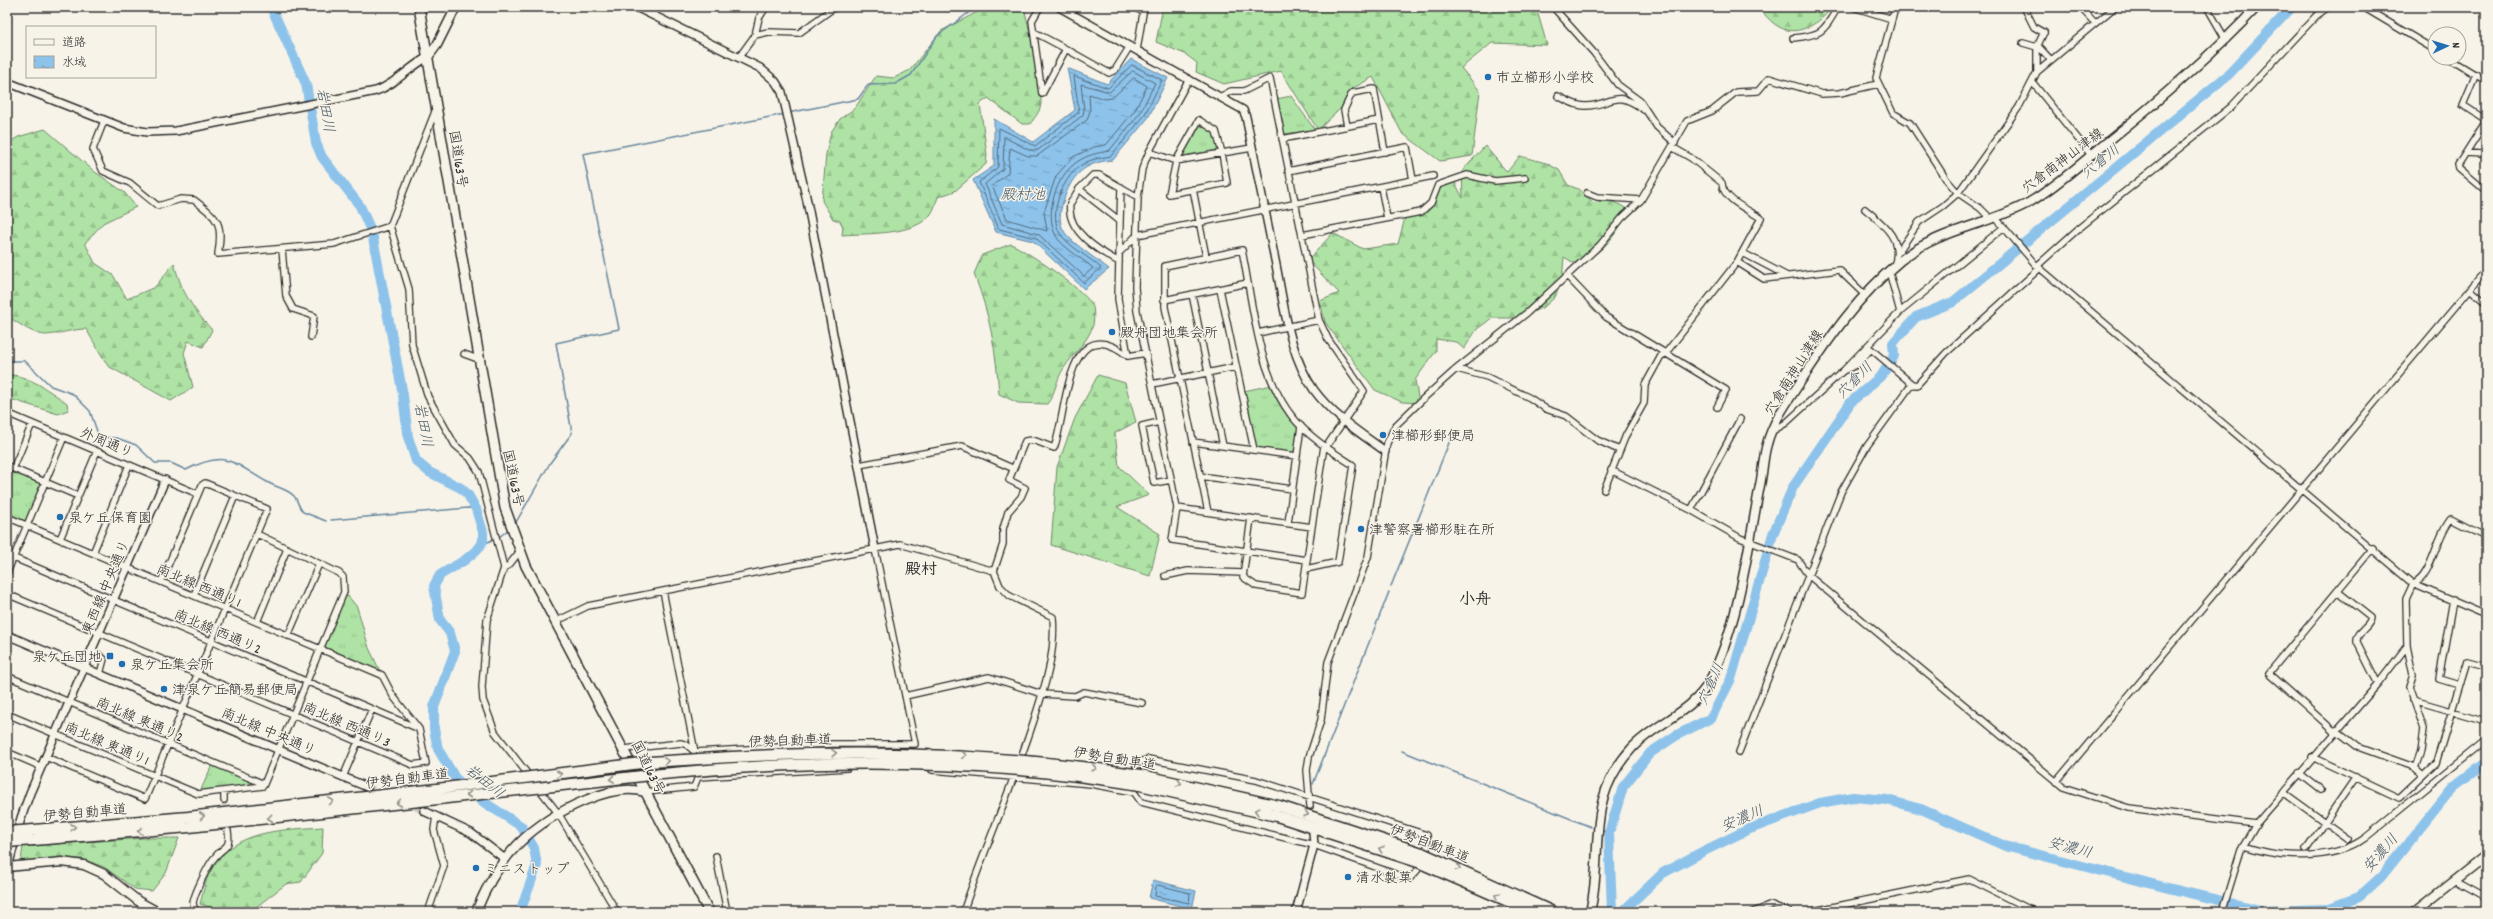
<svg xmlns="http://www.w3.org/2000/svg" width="2493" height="919" font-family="Dekko,'Klee One',sans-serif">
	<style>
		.grass { fill: url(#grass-tufts); stroke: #6d8768 }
		.forest { fill: url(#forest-firs); stroke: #6d8768 }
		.water { fill: url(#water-ripples); stroke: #66869e }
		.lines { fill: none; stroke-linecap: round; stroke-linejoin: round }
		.shore { stroke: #526878; stroke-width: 1 }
		.stream { stroke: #66869e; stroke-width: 1.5 }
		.river { stroke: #8dc3eb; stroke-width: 10 }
		.minor-tunnel { stroke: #cecbc2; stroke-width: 5.5; stroke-dasharray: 5.5 3; stroke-linecap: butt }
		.tertiary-tunnel { stroke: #cecbc2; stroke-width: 7; stroke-dasharray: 7 3.5; stroke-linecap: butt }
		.minor-casing { stroke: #2b2b2b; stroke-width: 8 }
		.tertiary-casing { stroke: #2b2b2b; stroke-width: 10 }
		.secondary-casing { stroke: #2b2b2b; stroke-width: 11 }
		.primary-casing { stroke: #2b2b2b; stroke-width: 11 }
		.trunk-casing { stroke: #2b2b2b; stroke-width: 12 }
		.motorway-casing { stroke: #2b2b2b; stroke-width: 13 }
		.minor { stroke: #f7f3e8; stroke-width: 5.5 }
		.tertiary { stroke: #f7f3e8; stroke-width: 7 }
		.secondary { stroke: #f7f3e8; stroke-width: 8 }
		.primary { stroke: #f7f3e8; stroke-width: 8 }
		.trunk { stroke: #f7f3e8; stroke-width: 9 }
		.motorway { stroke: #f7f3e8; stroke-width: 10 }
		.motorway-bridge-casing { stroke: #2b2b2b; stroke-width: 13; stroke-linecap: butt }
		.motorway-bridge { stroke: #f7f3e8; stroke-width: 10 }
		.oneway { stroke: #918f8a }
		.poi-dot { fill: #1f6fb2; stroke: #f7f3e8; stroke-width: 1.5 }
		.labels { text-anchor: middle; stroke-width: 3; stroke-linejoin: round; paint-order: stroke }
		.poi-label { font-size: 14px; fill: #2b2b2b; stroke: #f7f3e8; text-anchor: start }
		.street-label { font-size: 14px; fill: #2b2b2b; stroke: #f7f3e8 }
		.water-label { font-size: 15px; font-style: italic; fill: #485965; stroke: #f7f3e8 }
		.quarter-label { font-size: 16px; font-weight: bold; fill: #2b2b2b; stroke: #f7f3e8 }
	</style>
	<defs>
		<pattern id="grass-tufts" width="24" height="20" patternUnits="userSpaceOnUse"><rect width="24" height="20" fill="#afe3a5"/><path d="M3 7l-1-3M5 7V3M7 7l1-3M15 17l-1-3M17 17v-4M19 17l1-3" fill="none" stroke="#97c38e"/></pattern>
		<pattern id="forest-firs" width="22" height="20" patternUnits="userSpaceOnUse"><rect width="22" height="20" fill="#afe3a5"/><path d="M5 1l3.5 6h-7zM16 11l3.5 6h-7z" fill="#97c38e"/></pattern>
		<pattern id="water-ripples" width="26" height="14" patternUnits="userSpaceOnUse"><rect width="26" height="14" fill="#8dc3eb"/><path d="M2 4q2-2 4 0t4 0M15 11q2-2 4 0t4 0" fill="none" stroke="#739fbf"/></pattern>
	</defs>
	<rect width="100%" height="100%" fill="#f7f3e8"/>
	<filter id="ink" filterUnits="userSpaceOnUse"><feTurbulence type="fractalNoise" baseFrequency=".025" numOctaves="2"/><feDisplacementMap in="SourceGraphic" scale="8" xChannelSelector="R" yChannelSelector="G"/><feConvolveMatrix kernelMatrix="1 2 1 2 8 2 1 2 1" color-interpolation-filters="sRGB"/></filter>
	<g filter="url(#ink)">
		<path class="grass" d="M1291,96L1315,130L1284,134L1277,99Z
			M1201,124L1213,133L1219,150L1182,156Z
			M1272,385L1283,408L1298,427L1294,452L1292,453L1258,448L1256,446L1244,391Z
			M7,469L40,482L41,486L27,519L24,521L7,514Z
			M348,596L357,607L369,648L380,671L326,649L325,645L345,597Z
			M212,765L251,781L250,785L200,792Z"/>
		<path class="forest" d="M987,7H1024C1030,35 1042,75 1041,102C1041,111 1035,117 1030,124H1022L988,98L980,104L987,155L986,164L955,191L938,197C936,202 934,210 931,214C915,236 867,233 842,235L843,227L840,221L833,219L822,201L826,154L831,132L840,119L855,108L876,76L894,78L910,70L941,31Z
			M1163,7H1536L1547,45L1492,43L1461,68L1480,91L1472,156L1440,161L1402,133L1373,77L1350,90L1341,108L1318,130L1281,71L1224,84L1196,72L1197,63L1185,54L1156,42Z
			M1758,7H1831C1825,20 1802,34 1787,30C1774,27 1766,16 1758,7Z
			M45,129L95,172L124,192L136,207L103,223L85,243L95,263L113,275L127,299L155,287L174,263C182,293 192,308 212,330L203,347L188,341L184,353L193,387L171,401L108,366L86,329C73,329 60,334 46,335C34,335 20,324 10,318L9,296L7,294V144L18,137Z
			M1485,146L1507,172L1520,156L1546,163L1559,170L1568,185L1578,189L1594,203C1608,199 1617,202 1628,210C1618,234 1600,258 1574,263L1564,257L1562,282L1555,297L1544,307L1518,318H1492L1477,329L1464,349L1456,342L1436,339V351L1415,380L1419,403L1402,402L1375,390L1325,322L1320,301L1339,293L1308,260L1333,233L1363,249L1398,244L1405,218L1424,214L1429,210L1442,185L1454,181L1463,198L1462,171Z
			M1011,244C1027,251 1088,292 1093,307C1094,311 1094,321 1093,325C1088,342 1073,354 1064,368C1056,379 1056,393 1047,404L1018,403L999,394C996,350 990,315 974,274L982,255Z
			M7,374C32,377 46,389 67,403L68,410L58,414L7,398Z
			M1098,375L1125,383L1136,422L1115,433L1119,466L1149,495L1117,507L1160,534L1150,576L1051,545L1057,467L1075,418Z
			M323,827L322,853L301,882L286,884L252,910C234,915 217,909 200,904C203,894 205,881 210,872C233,829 281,830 323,827Z
			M146,838H179L166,873L152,891L135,889L104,867L82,859L21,861L23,846Z"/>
		<path class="water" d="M1131,59L1168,78L1148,118L1113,160C1084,162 1071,176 1063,202C1060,212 1058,221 1064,231C1068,240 1099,261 1109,269L1084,289L1033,241L996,232L973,180L994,166V119L1033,142L1075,110L1067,68L1107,84Z
			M1153,880L1196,891L1192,909L1149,898Z"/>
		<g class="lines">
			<path class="shore" d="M1132,65L1162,80L1144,116L1111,156C1100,158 1089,159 1080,166C1062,179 1047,215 1061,235C1071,248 1089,257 1101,268L1084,283L1036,238L999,229L979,182L998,167L999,128L1035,146L1079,112L1074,76L1108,88Z
				M1133,71L1155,83L1140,113L1109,151C1097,153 1087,155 1077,162C1056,176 1044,213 1056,236C1061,246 1084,260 1093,268L1084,276L1038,234L1002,224L985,184L1003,169L1004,137L1029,150H1038L1083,115L1084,110L1081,84L1109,92Z
				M1134,78L1147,86L1135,110L1106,145L1094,147L1073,157L1056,176L1044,212L1047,231L1007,219L992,186L1008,173L1010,148L1028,156H1037L1087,120L1090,111L1089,94L1105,99L1112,98Z
				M1158,885L1190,893L1189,903L1155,896L1156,887Z"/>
			<path class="stream" d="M2280,7L2287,13
				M788,113L858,99L868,85L895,84L911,75L937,36L971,11L981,7
				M7,361H25L51,386L73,394L90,411L99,437L117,438L136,445L155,463H171L186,470C227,449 233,463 267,482C275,487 288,489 294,496C298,500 298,507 303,512L326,521
				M331,520L468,508L476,509
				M515,524L550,463L572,433L556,343L619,329L583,154L785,114
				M498,538L509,529
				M483,541L488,542L494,539
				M1391,586L1453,433
				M1402,751L1591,827
				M1313,784L1389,592
				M1601,830L1609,833"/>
			<path class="river" d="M271,7L306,84L316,143L322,157L360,206L372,233L403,395L408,437L416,461L429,472L461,488L468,495L476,509L483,532V541L479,548L465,560L440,575L434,586L440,620L450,633L455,651L434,707V729L438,749L455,778L482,801L521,826L534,848L537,865L520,912
				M1612,912L1609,833L1623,787L1650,753L1677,735L1711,718L1731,679L1773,534L1793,487L1851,402L1882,375L1894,356L1893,343L1916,317L1953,302L2228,75L2292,7
				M1622,912L1663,873L1702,852L1747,830L1820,803L1853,797L1887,800L1921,809L2005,846L2168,888L2264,911L2327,909L2359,897L2381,877L2453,787L2486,762"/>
			<path class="minor-tunnel" d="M224,800L228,831"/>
			<path class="tertiary-tunnel" d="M367,787L385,794
				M406,803L424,811"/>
			<g class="minor-casing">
				<path id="minor" d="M1040,7L1032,21L1042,94L1066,49L1109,73L1115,70L1130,46
					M1134,7L1143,12
					M1553,7L1594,53L1618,85L1640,101L1657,127L1675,143
					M1853,7L1892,19
					M1893,7L1894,12L1876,78L1893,113L1910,123L1946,179L1958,193L1980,208L1990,218
					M2024,7L2034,27L2044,33
					M2080,7L2095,23
					M2207,7L2226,40
					M2363,7L2435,50
					M1034,32L1066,49
					M755,35L759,18L766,7
					M1793,38C1823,35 1823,32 1838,7
					M2023,43L2037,47
					M2038,46L2051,60
					M1137,50L1144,7
					M739,57L755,35L768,32L799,33L835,7
					M2448,58L2486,81
					M2037,72V47L2044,32
					M2476,74L2463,105L2486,120
					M1189,79L1149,152L1142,169L1138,197L1135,287L1137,311L1177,508L1172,540L1307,560
					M2033,83L2091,155
					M1558,96C1566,100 1575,106 1585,106C1613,106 1613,87 1644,110
					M1220,97L1231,91H1244L1270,78L1319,320L1328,339L1364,391L1326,447
					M436,109L390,226L409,289L412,345L428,397L455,445L470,458L479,472L501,556L504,568L487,620L482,687L483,700L495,732L558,813L617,912
					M104,121L93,149L103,171L130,183L158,206L181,199L194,200C219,219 223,223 218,254L334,244L390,226
					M2486,121L2458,165L2459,168L2486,191
					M1347,126L1344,110L1352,93L1374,89L1385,152
					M1282,139L1379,120
					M1149,152L1176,161L1169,194L1227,183L1222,153L1176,161
					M2466,153L2482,154L2486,156
					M1176,161L1199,120L1216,131L1222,153L1252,148
					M1413,180L1433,176
					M1381,187L1387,218
					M1079,189L1120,221L1118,299L1128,356
					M1193,189L1206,257
					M1587,193L1597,197L1641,200
					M1865,209C1883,224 1904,239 1894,266
					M1995,217L2035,264L2413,584L2486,615
					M1120,221L1121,187
					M1302,235L1421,212L1431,203L1438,185L1467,175L1495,181L1525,178
					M282,249L286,296L293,309L314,316L311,337
					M1119,253L1137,235L1413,180L1407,147L1288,171
					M1743,253L1787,276
					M1897,254L1919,222L1943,206L1958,193L2019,107L2037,72L2115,7
					M1119,262C1099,251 1066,231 1070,204L1079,189L1093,175H1099L1138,197
					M1737,262L1764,279L1839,270L1865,295
					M2037,266L2078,229L2231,107L2316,16L2328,7
					M1889,271L1900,312
					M1567,276L1606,317L1726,390L1717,407
					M1220,289L1254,450
					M2470,289L2486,303
					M1192,294L1223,446
					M1164,300L1248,283
					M1258,333L1319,320
					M464,354L478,359
					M1128,356L1146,353
					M1457,369L1487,377L1530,398L1546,409L1566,416L1597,440L1619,450
					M1845,370L1856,365L1871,349L1912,384L1917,385L1946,353L2040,268
					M1152,384L1236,367
					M7,413L198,494
					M1159,422L1142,426L1154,483L1171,480
					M1771,432L1786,423L1844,370L1900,312L2004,227
					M1193,442L1297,456
					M859,465L962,446L1012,468
					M7,466L78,496
					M13,469L32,424
					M1611,470L1691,510L1740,538L1798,560L1808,575L2063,787L2129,808L2256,824
					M1200,476L1292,489
					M1604,490L1626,435L1644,403L1645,385L1661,356L1665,354L1737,262L1761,218C1750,211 1722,199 1722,183L1691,158L1672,147
					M1177,508L1312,527
					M1691,510L1740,419
					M1208,512L1165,307V266L1242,250C1253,304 1257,370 1291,415C1307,436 1331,451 1353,465L1338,562L1306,569
					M7,517L382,675L393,696L419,729L426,763L413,765L7,594
					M1251,518L1243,577L1256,586L1302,593L1324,446
					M1288,523L1301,426
					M257,534L339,573L343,577L344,592L264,784
					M60,539L97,451
					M93,553L129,465
					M7,555L417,728
					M504,568L509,565L520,551
					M7,573L64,437
					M1165,576L1188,571L1243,573
					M2337,591L2371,618C2370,628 2356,631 2357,642L2378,684
					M194,595L235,496
					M2453,600L2439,679L2459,685
					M257,622L287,549
					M555,622L588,606L900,544L994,571
					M288,636L319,564
					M92,650L104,659L100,674
					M7,676L264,784
					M905,696L989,677L1042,694L1075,696L1084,692L1142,703
					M2413,700L2486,721
					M7,714L198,794L263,786L264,784
					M2336,730L2358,747L2414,767L2423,775
					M2335,732L2269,673L2373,548
					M624,749L681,743L687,745L695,752L832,744H915L875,549
					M7,752L42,767
					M1739,752L1841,492L1867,446L1912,384
					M46,757L145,799L267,509L205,483L202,485L161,582
					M2312,757L2399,798L2436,763L2467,661L2486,666
					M1148,759L1256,780L1427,835C1430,852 1422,868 1409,879L1314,845L1141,802L1134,792L1136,764Z
					M2415,768L2421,751L2424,729L2409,687L2413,675L2407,646L2406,599L2413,584C2432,578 2436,535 2451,519L2486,537
					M932,770L1091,784L1134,792
					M2299,773L2321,790
					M343,777L372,709
					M698,777L847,768
					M2056,782L2486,270
					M224,791V800
					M645,792L694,787L698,777L695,752L663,591
					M2283,792L2348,839
					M1310,806L1307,770L1309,757L1321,720L1328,662L1368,557L1387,443L1395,426L1425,397L1454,371L1528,312L1600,245L1622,218L1641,200L1687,121L1712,111L1736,92L1758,91L1769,78L1822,94L1840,93L1878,84
					M2243,846C2280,858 2332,862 2365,838L2486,740
					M2306,849L2356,777
					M716,856L727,912
					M2455,880L2486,897
					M195,912C195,909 193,905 193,903C194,894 209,863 215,857C224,846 231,849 228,831
					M428,912L444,866L434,830L436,816
					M963,912C985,847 1013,785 1034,720C1045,686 1056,653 1053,617L1010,596L1000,586L994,571L1003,544V529L1008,512L1021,497L1025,488L1009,480L1025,441L1033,440L1054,448C1067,417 1065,306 1128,356
					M1753,912L1772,905L1789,912
					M1808,912L1969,879L2035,912
					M2222,912L2241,850L2256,824L2378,684L2407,646"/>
			</g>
			<g class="tertiary-casing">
				<path id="tertiary" d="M636,7L760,68L775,81L782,92L807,201L875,549
					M1059,7L1243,110L1246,117C1256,165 1265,212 1275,260C1284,303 1288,353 1314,390C1333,416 1360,433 1385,451
					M7,82L124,128L147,132L176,131L376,91C396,84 409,67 428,57
					M7,635L367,787
					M424,811L471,833L505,859
					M8,867L21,818L30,793L165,480
					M1296,912L1314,845L1313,832"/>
			</g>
			<g class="secondary-casing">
				<path id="secondary" d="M428,57L437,45L456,7
					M1590,912C1605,849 1583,802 1632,748C1655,723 1692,713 1709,682C1739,625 1748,548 1760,485C1763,472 1763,457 1767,444C1773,421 1788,401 1801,381C1830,337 1859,295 1900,261C1938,229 1987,226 2030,202C2055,187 2078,166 2101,147C2156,103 2208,59 2257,7"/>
			</g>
			<g class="primary-casing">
				<path id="primary" d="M7,867L62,862L84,865L104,874L138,901L158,912
					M476,912C498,856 531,823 586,800C605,792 626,786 645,792
					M2414,912L2486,855"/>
			</g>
			<g class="trunk-casing">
				<path id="trunk" d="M419,7L505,508L526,566L709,912"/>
			</g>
			<g class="motorway-casing">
				<path id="motorway" d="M649,762L684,760
					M651,775L684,772
					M1141,775L1279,806L1422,853
					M1140,785L1277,816L1418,862
					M34,830L188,817L437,789
					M34,840L189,827L438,799"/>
			</g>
			<use href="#minor" class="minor"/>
			<use href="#tertiary" class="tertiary"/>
			<use href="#secondary" class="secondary"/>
			<use href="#primary" class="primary"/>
			<use href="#trunk" class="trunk"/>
			<use href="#motorway" class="motorway"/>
			<g class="motorway-bridge-casing">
				<path id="motorway-bridge" d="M684,760C840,749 986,751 1141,775
					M684,772C838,758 988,760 1140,785
					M437,789L649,762
					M438,799L651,775
					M7,832L34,830
					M7,842L34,840
					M1422,853L1553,912
					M1418,862L1533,912"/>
			</g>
			<use href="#motorway-bridge" class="motorway-bridge"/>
		</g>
		<defs><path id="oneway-chevron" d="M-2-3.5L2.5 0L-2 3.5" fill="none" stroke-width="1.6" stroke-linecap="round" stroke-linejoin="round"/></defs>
		<g class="oneway">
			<use href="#oneway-chevron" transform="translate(834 753) rotate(-1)"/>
			<use href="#oneway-chevron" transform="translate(964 755) rotate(3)"/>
			<use href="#oneway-chevron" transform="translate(666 761) rotate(-4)"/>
			<use href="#oneway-chevron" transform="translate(1094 768) rotate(8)"/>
			<use href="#oneway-chevron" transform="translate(559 774) rotate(-7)"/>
			<use href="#oneway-chevron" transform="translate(612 779) rotate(174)"/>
			<use href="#oneway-chevron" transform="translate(1179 783) rotate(11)"/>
			<use href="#oneway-chevron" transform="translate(469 795) rotate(174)"/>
			<use href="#oneway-chevron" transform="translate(331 801) rotate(-7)"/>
			<use href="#oneway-chevron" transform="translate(399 803) rotate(173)"/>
			<use href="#oneway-chevron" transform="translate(1257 811) rotate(-165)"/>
			<use href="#oneway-chevron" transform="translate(1306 814) rotate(17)"/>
			<use href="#oneway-chevron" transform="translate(202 816) rotate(-6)"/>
			<use href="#oneway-chevron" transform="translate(270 818) rotate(174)"/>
			<use href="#oneway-chevron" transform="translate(73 827) rotate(-4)"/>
			<use href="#oneway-chevron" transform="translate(140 831) rotate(175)"/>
			<use href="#oneway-chevron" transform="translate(1381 849) rotate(-160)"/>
			<use href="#oneway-chevron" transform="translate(1458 868) rotate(23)"/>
			<use href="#oneway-chevron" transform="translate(1497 896) rotate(-155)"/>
		</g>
	</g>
	<g class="poi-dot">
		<circle cx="1488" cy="77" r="4"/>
		<circle cx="1112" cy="332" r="4"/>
		<circle cx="1383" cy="435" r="4"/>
		<circle cx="60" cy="517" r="4"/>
		<circle cx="1361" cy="529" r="4"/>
		<rect x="106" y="652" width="8" height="8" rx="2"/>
		<circle cx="122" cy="664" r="4"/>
		<circle cx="164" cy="689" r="4"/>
		<circle cx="476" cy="868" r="4"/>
		<circle cx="1348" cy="877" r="4"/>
	</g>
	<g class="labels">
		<g class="poi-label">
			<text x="1496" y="82">市立櫛形小学校</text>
			<text x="1120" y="337">殿舟団地集会所</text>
			<text x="1391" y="440">津櫛形郵便局</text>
			<text x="68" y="522">泉ケ丘保育園</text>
			<text x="1369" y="534">津警察署櫛形駐在所</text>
			<text x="102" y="661" text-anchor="end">泉ケ丘団地</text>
			<text x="130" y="669">泉ケ丘集会所</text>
			<text x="172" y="694">津泉ケ丘簡易郵便局</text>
			<text x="484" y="873">ミニストップ</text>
			<text x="1356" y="882">清水製菓</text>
		</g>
		<g class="street-label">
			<text transform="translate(459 159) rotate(81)" y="5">国道163号</text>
			<text transform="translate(2062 160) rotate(-37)" y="5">穴倉南神山津線</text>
			<text transform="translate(1793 372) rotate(-58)" y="5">穴倉南神山津線</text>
			<text transform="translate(107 442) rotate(23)" y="5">外周通り</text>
			<text transform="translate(514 478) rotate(78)" y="5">国道163号</text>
			<text transform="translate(199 585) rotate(23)" y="5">南北線 西通り1</text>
			<text transform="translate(105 587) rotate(-67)" y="5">東西線 中央通り</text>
			<text transform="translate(218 631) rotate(23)" y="5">南北線 西通り2</text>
			<text transform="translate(140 719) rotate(23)" y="5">南北線 東通り2</text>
			<text transform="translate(347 724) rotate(23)" y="5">南北線 西通り3</text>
			<text transform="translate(269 731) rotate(23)" y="5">南北線 中央通り</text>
			<text transform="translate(790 740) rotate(-2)" y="5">伊勢自動車道</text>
			<text transform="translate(107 743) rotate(23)" y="5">南北線 東通り1</text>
			<text transform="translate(1115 758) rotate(9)" y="5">伊勢自動車道</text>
			<text transform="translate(649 767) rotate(63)" y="5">国道163号</text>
			<text transform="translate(407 778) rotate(-7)" y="5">伊勢自動車道</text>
			<text transform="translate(85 812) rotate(-5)" y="5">伊勢自動車道</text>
			<text transform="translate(1430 843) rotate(21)" y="5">伊勢自動車道</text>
		</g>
		<g class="water-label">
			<text transform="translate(326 110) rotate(80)" y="5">岩田川</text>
			<text transform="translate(2100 161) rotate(-39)" y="5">穴倉川</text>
			<text x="1023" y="199">殿村池</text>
			<text transform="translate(1854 380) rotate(-45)" y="5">穴倉川</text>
			<text transform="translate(424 425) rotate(79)" y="5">岩田川</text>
			<text transform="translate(1710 684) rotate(-66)" y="5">穴倉川</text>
			<text transform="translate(485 781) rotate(39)" y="5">岩田川</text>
			<text transform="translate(1742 818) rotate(-23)" y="5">安濃川</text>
			<text transform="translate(2070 847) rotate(15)" y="5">安濃川</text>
			<text transform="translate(2380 853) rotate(-49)" y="5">安濃川</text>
		</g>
		<g class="quarter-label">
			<text x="921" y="574">殿村</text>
			<text x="1475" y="604">小舟</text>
		</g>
	</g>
	<rect width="2493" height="919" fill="none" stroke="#f7f3e8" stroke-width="24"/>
	<rect x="12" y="12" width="2469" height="895" fill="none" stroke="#2b2b2b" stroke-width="1.5" filter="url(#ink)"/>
	<rect x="26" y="26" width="130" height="52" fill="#f7f3e8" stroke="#a5a39c"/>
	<rect x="34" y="39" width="20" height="6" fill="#f7f3e8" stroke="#a5a39c"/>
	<text x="62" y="46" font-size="12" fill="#2b2b2b">道路</text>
	<rect x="34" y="56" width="20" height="12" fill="url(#water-ripples)" stroke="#a5a39c"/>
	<text x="62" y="66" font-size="12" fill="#2b2b2b">水域</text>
	<g transform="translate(2447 46) rotate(86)"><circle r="19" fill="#f7f3e8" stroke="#a5a39c"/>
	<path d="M0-3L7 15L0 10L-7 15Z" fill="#1f6fb2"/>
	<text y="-6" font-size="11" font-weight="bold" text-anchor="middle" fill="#2b2b2b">N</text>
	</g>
</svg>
